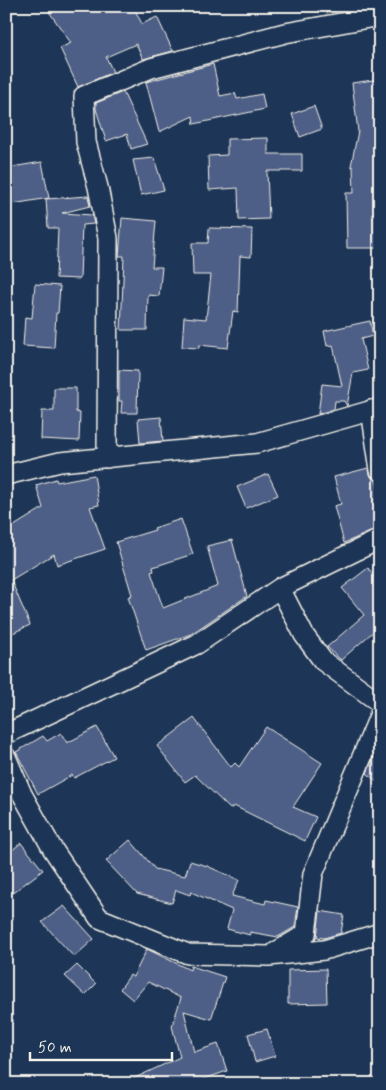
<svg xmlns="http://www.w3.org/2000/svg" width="386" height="1090" font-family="Mynerve,sans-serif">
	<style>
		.building { fill: #4d5f87; stroke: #f4f1e8 }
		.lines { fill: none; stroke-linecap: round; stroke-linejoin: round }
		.minor-casing { stroke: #f4f1e8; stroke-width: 22 }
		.minor { stroke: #1d3557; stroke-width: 19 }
	</style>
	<rect width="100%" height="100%" fill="#1d3557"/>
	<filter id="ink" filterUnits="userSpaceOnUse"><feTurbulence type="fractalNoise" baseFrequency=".02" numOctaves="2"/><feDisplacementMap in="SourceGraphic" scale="10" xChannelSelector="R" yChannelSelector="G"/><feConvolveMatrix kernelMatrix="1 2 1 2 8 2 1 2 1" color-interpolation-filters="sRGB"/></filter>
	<g filter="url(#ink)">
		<path class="building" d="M45,6H133L142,24L157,17L173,51L143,59L136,44L106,57L113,72L78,87L60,48L71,43Z
			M213,64L220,96L235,93L237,99L262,94L265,109L194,124L193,116L159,132L146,82Z
			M380,79V248H347L346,193H354L353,167L351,166L358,131L352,83Z
			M123,92L147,144L131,149L127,134L106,141L96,109V103Z
			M314,106L322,129L300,137L292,114Z
			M268,138V154H302V171H267L269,219L239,220L238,188L209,190L208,156L227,155V139Z
			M154,158L164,190L141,195L133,160Z
			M42,162L49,198L6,205V168Z
			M88,196L90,206L62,213L92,215L94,224L82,225L80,279L56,278L58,228H48L46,199Z
			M122,218L156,221L152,267H162L159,296L148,295L147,330H121L124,256H119Z
			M209,228L252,229L251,257L240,256L238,312L233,311L228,348L199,345V348L182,347L184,317L206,319L211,275H193L192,243H208Z
			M35,284L60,286L58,313H56L54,348L23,346L25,317L32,318Z
			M370,321L373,336L361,339L368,370L353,373L347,406L344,401H335L334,409L318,414L322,384L342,386L333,345L327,346L324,331Z
			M119,370L138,371L137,413H121L122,401H119Z
			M54,388H76V412L80,413L79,441L41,439L42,411H54Z
			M161,417L163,441L140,443L138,419Z
			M368,468L371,477L376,481L380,493V528L344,543L334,506L341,504L334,477Z
			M268,474L278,495L246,508L237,487Z
			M94,475L99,505L90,507L105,549L57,565L54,554L11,580L30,625L6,636V531L43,508L36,485L56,479L57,482Z
			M181,519L193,554L153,567L154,571L151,572L163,608L218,586L207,546L232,540L247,596L191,634L146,650L128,597L132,595L116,542L155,530L154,528Z
			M368,568L380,583V636L375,630L341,660L327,647L364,615L342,588Z
			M194,718L231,767L235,763L239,767L266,727L322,763L293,807L316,817L305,841L234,806L230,809L195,775L185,782L157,746Z
			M97,727L114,757L74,778L72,775L38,794L16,752L43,736L47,741L61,733L67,743Z
			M380,744V785L367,773Z
			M130,840L155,869L185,876L190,861L207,866L239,880L232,896L265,904L266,900L298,907L295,927L278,937L250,932V935L227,929L232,910L191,892L190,895L176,890L172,903L137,894L106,861Z
			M21,843L43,870L6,898V855Z
			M64,906L94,939L74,957L42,922Z
			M320,911L344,915L341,933L324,938L317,937Z
			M147,949L190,970L191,966L225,977L211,1019L184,1011L194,1052L218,1044L227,1071L190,1084H122L180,1057L172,1026L181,998L148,982L133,1000L120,989L130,975L133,977Z
			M77,965L96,984L85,995L65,976Z
			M326,969L327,1003L288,1004V970Z
			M267,1029L275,1056L255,1062L248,1034Z"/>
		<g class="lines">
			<g class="minor-casing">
				<path id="minor" d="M371,410L380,470
					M107,458L108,238L98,187L86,142L84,96L151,68L285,33L380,16
					M6,475L60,462L257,443L380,408
					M280,588L304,635L323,661L380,703
					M6,734L197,644L280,588L380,539
					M6,757L22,794L52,848L99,918L188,954L269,956L324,950L380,933
					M276,952L306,934L313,874L380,714"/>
			</g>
			<use href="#minor" class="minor"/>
		</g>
	</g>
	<rect width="386" height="1090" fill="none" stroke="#1d3557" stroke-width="25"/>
	<rect x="12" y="12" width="361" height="1065" fill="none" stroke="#f4f1e8" stroke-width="2" filter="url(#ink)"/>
	<path d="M30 1052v8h142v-8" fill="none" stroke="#f4f1e8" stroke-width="2.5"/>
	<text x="38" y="1052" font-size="15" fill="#f4f1e8" stroke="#1d3557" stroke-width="4" paint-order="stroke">50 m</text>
</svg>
